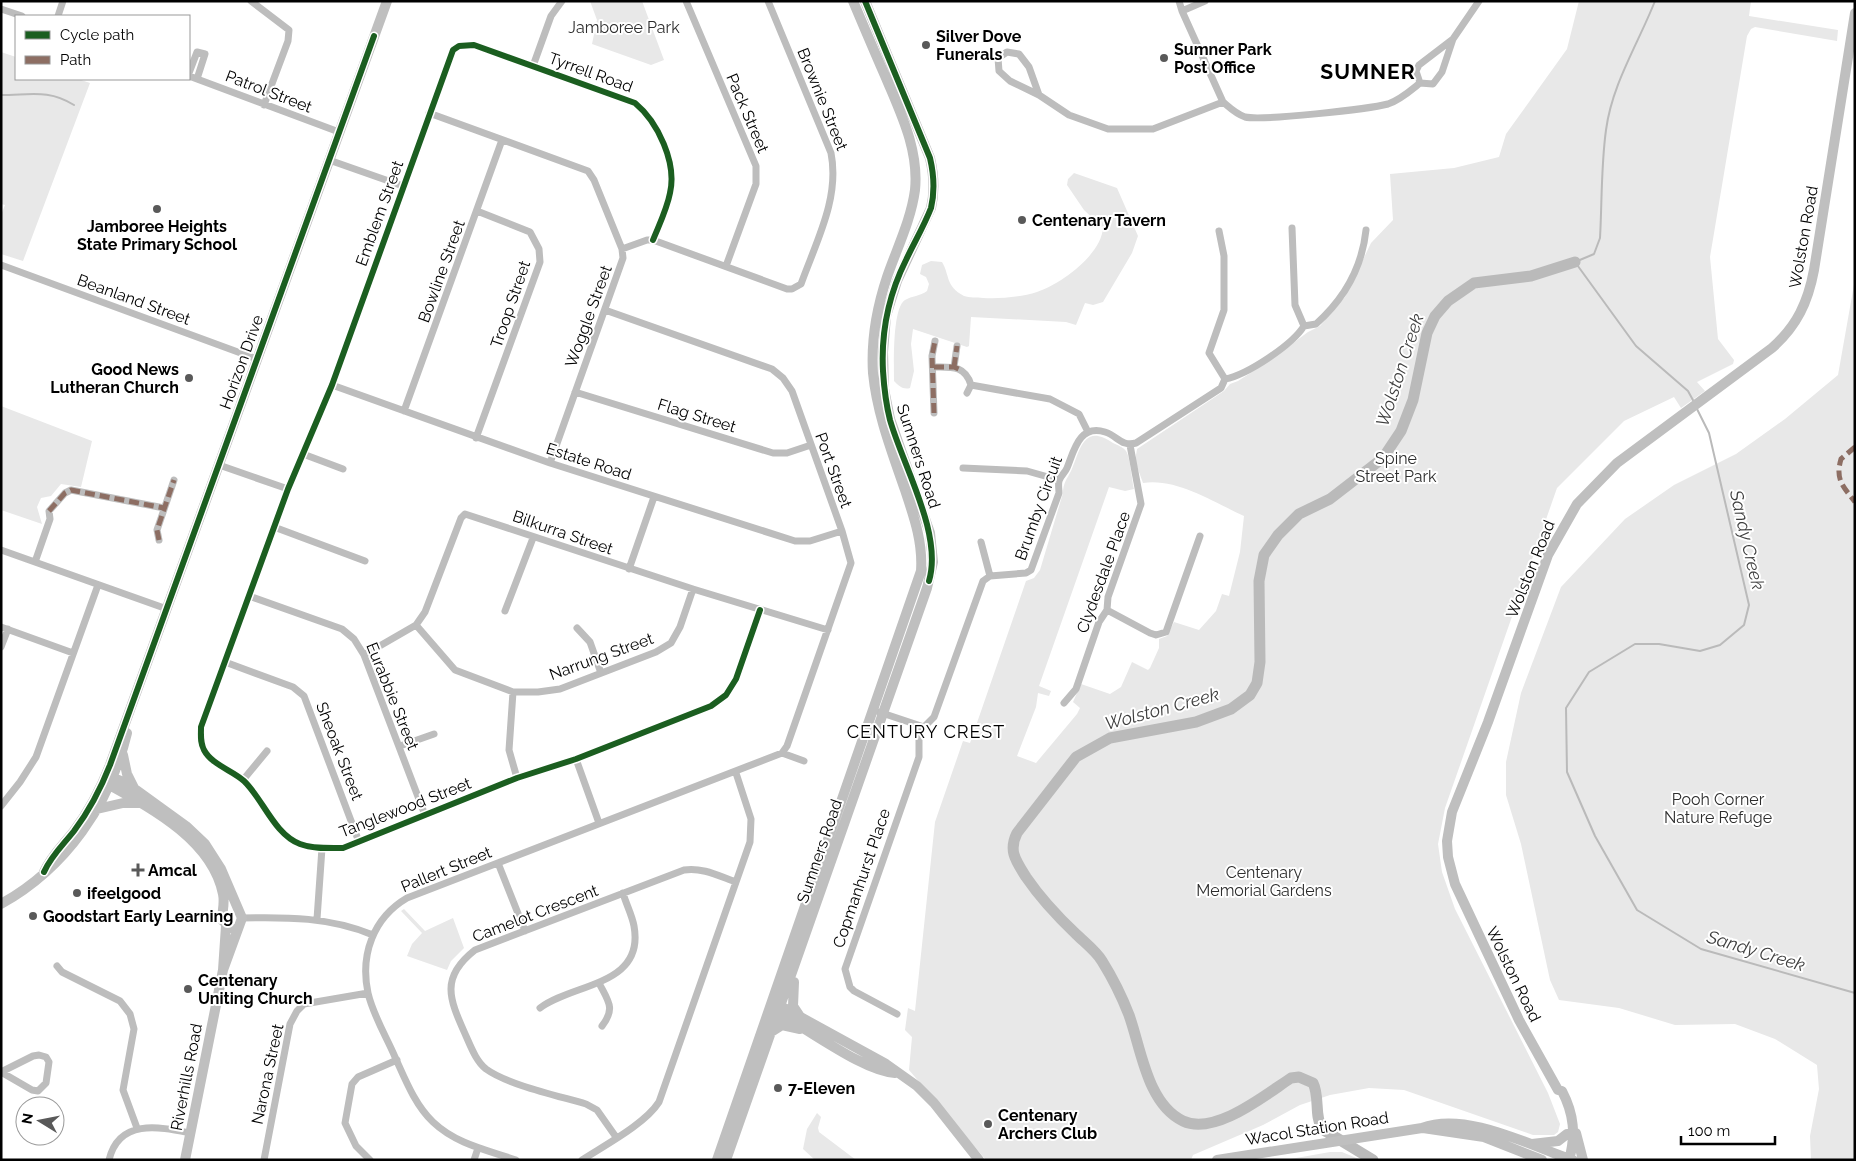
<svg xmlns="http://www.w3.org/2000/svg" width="1856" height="1161" font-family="Raleway,sans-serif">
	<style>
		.green { fill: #e8e8e8 }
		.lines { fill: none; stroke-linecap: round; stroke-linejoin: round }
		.stream { stroke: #bababa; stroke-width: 2 }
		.river { stroke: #bababa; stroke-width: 11 }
		.street { stroke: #bdbdbd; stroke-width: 7 }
		.secondary { stroke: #bfbfbf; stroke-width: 10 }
		.quiet { stroke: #8d6e63; stroke-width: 5; stroke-dasharray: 10 5; stroke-linecap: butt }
		.cycleway-casing { stroke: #fff; stroke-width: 9 }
		.cycleway { stroke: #1b5e20; stroke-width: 6 }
		.poi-dot { fill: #595959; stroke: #fff; stroke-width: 2 }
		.labels { text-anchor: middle; stroke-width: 4; stroke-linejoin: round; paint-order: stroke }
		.park-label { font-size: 16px; fill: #2d2d2d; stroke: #fff }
		.poi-label { font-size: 16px; font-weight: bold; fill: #000; stroke: #fff; text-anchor: start }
		.street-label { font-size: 16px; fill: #000; stroke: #fff }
		.water-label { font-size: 18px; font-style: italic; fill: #3e3e3e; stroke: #fff }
		.neighbourhood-label { font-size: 18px; letter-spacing: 1px; fill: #000; stroke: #fff }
		.district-label { font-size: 21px; font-weight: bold; letter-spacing: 1px; fill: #000; stroke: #fff }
	</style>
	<rect width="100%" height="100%" fill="#fff"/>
	<path class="green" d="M590,1H642L664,60L651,65L592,44L597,20Z
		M1579,1H1751L1749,16L1838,30L1837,41L1755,27L1751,29L1747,36L1710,257L1718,339L1734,360L1733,364L1697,382L1705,391L1681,408L1674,397L1624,421L1557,488L1445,808L1438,844L1442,872L1455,909L1548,1093L1560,1124L1558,1132L1554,1135H1533L1404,1090L1369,1088L1330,1095L1300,1105L1263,1125L1193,1155L1191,1160H986L909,1070L912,1037L905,1030L908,1008L915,1011L935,822L963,741L970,743L1026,581L1034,578L1040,570L1063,493C1063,483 1067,479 1071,471C1080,451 1083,422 1113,443C1117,445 1123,447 1126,451C1130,456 1132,481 1134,489L1125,491L1109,487L1039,686L1051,691L1049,696L1038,693L1036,707L1017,756L1036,763L1077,714L1080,708L1073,702L1081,684L1110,694L1121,687L1132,662L1148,670L1150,668L1159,648V639L1167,636L1174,622L1199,630L1216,611L1222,594L1229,596L1240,552L1244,516C1213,502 1177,478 1143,483L1135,461L1137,449L1224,391L1230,384L1238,381L1269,361L1308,332L1320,326L1345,297L1371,243L1393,220L1390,174L1454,168L1499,157L1506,134L1567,49Z
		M1,52L16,57V79H78L90,83L23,261L1,254V215L5,205L1,204Z
		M1074,173L1117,188L1138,236L1132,253L1103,302L1093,305L1085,303L1076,325L1066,322L971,317L969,346L967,347L913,329L911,344L914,371L910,388C903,390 899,386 894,381C894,365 892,308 905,300C912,296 920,296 927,291L929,284L926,277L920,274L922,265L931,261L942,262C950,275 945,286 964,296C969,298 977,297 983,298C1000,299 1021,297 1037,292C1061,284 1101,255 1103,228L1084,210L1067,185L1068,179Z
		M1855,279V1160H1811L1810,1136L1819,1089L1817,1065L1775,1039L1735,1024L1675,1025L1619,1008L1559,1000L1550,980L1521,844L1506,795V762L1521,693L1561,587L1625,519L1674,485L1736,454L1785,419L1838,375Z
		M1,406L92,441L81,487L61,484L51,496L41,498L37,507L42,524L1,510Z
		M404,909L425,931L453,918L464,948L451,961L447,970L407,956L412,944L422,933L401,911Z
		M817,1113L821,1117L818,1128L819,1132L856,1160H815L803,1149L807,1129Z
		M1330,1152H1342L1361,1160H1285Z"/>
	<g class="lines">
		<path class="stream" d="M1655,1C1638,44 1612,84 1606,130C1601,166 1602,203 1600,238L1594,254L1575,262L1636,346L1688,391L1694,402
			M1,95C30,95 49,89 74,105
			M1697,409L1709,433L1749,605L1744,625L1720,645L1700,651L1659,644H1635L1589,672L1566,708L1567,772L1595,836L1637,910L1701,949L1855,993"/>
		<path class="river" d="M1373,1160L1322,1129C1314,1115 1320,1097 1313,1083L1299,1077L1291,1078C1265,1095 1215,1136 1183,1121C1147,1104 1141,1048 1129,1015C1122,997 1112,977 1102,961C1096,951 1084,942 1076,934C1057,916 1041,899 1026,877C1016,861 1008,851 1017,833L1076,757L1110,738L1196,722L1231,709L1250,695L1257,683L1260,662L1259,581L1264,555L1278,535L1299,514L1330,499L1383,458L1401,431L1413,400L1427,333L1435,316L1448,301L1474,283L1531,276L1575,262"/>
		<path class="street" d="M251,1L289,30L288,41L264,105
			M686,1L756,166V184L726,266
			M1179,1L1182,11L1205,1
			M1,9L22,16
			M1182,11L1223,102C1230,108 1236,114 1245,117C1262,121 1369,109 1388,104C1400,100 1410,91 1420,83
			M58,16L63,1
			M1453,39L1442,72L1433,84L1420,83L1416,71L1419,65L1453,39L1479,1
			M1007,52L1019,54L1029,67L1039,95L1010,81L999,71L998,58Z
			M533,66L551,16L562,1
			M189,73L197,52L205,54L197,79
			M189,76L339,132
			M1039,95L1069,115L1108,129H1153L1223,102
			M429,113L588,171L594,180L622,249L623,258L550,463
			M329,160L403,186
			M1292,228L1295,305L1304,326
			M1219,231L1224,256V310L1209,353L1225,379
			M653,240C659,225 667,209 670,193C677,163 658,122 635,103L474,45L459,46L453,50L332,385L288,489L201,727C201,736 200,742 204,750C212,765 232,770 244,781C263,799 274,834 300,844C313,849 329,848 343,848L517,778L576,759L711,706L726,695L736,679L760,610
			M622,249L647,240H653L787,289H792L801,284C816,242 840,198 831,153L768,1
			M1,265L257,359
			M934,367C951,367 965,365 971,385L967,393
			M954,367L957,346
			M332,385L550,463L795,541H810L842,531
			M971,385L1050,399L1079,414L1088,432
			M575,392L773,453H787L811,445
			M404,411L502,140
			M934,413L932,356L935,341
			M476,438L540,262L539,249L530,232L477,211
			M303,454L343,469
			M219,465L288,489
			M963,468L1027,471L1059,480
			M274,527L365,561
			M159,540L157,530L174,480
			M981,542L990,576
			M1,550L167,609
			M35,562L50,519L49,511L65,493L71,490L164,508
			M629,569L654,497
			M249,596L342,629L354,639L364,655L425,815
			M1107,610L1150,633L1156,635L1166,632L1200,536
			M505,611L533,538
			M416,625L455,670L513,692H538L560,689L656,652L671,643L680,627L693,589
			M1,627L73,653
			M577,628L590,642L601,673
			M1,647L8,629
			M364,655L416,625L425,612L461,518L465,514L693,589L828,630
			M225,662L293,687L304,696L359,842
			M513,692L509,750L517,778
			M1064,703L1076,689L1099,622L1107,610L1108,597L1141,504L1130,445
			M879,712L924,727L934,717L983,581L990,576L1026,573L1031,570L1059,493C1059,489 1058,485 1059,481C1060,476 1065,473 1067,468C1074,451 1079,424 1105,432C1118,436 1121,447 1136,443L1221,388L1225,379C1247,375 1292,345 1304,326L1316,324C1344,299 1362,268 1366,230
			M400,746L434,734
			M782,753L804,761
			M576,759L599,823
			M243,780L267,751
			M1,806L20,782L36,757L98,585
			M498,863L525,931
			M242,918C287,917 330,917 373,935
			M317,919L322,848
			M57,966L62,972L120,1001L130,1014L134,1029L123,1090L137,1128
			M599,983C608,1001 616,1008 602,1026
			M540,1008C573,983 645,986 634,926C632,915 626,904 623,893
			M897,1014L854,991L850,987L845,969L919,757V726
			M39,1055L46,1057L49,1062L46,1083L38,1091L32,1090L1,1072L33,1056Z
			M616,1137L597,1110L586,1104C559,1096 508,1085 486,1069C476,1061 471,1047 466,1036C450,1000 439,978 475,950L684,870C702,867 719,876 736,882
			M109,1160C119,1118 160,1127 190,1133
			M264,1160L290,1024L297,1011L304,1004L368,993
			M370,1160L356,1146L345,1123L352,1084L358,1077L397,1060
			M474,1160L478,1148
			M516,1160C487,1150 456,1144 433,1122C415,1105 405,1079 395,1057C386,1036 373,1015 368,993C360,955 373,918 407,898L782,753L787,746L851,563L842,531L792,391L783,378L772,369L605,310
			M582,1160C605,1145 645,1124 659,1102L750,842L751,819L736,773"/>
		<path class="secondary" d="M123,755L127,774L134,788
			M106,775L128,784L186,826L205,844L221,869L242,918L223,970
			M104,782C149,807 212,839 223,894C225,904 222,912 222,920L231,928
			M97,809L123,803H139
			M44,872C51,856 63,845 74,831C89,811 101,788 110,765L387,1
			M1,904C66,868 110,804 127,733
			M794,982L793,1006L799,1015
			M775,1003L886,1064L917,1086L934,1103L979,1160
			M773,1011C807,1027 860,1070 895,1073
			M771,1032L782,1025L800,1029
			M1423,1128L1484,1137L1542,1160
			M1576,1133L1583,1160
			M1532,1144L1558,1141L1567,1134
			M185,1160L223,970L226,926
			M717,1160L921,571C923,542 914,517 905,490C892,452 877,414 873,373C871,341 877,307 887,277C897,248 911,220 915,190C919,150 901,114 886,78C875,53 864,27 853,1
			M726,1160L927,588L933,562L930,533L890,419L884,389L883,352L886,316L897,281L931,208C935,191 934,175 930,158L865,1
			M1217,1160L1422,1128C1466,1111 1531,1146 1573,1160
			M1569,1160C1576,1135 1574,1114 1562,1091L1558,1090L1519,1020L1455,884L1448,857L1447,841L1452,812L1488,722L1548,555L1577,504L1617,463L1772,348C1797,326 1808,302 1814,270L1855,13"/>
		<path class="quiet" d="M934,367H954L963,371
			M954,367L957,346
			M934,413L932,356L935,341
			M1855,447L1841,459C1835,480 1843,486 1855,502
			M49,511L65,493L71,490L164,508
			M159,540L157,530L174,480"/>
		<g class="cycleway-casing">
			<path id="cycleway" d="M865,1L930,158C934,175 935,191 931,208C924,226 914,243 906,260C889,294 881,333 883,371C884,387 886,404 890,420C903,466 943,534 929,581
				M653,240C659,225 667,209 670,193C677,163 658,122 635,103L474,45L459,46L453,50L332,385L288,489L201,727C201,736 200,742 204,750C212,765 232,770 244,781C263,799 274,834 300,844C313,849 329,848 343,848L517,778L576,759L711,706L726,695L736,679L760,610
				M44,872C51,856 63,845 74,831C89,811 101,788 110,765L374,36"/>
		</g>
		<use href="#cycleway" class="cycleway"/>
	</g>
	<g class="poi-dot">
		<circle cx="926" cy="45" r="5"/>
		<circle cx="1164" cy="58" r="5"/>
		<circle cx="157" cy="209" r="5"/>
		<circle cx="1022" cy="220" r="5"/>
		<circle cx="189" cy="378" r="5"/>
		<path d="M135.5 862.5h5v5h5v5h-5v5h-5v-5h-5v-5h5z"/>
		<circle cx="77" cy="893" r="5"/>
		<circle cx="33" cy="916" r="5"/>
		<circle cx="188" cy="989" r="5"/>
		<circle cx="778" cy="1088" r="5"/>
		<circle cx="988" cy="1124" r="5"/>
	</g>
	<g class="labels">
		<g class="park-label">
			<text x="624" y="33">Jamboree Park</text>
			<text x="1396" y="464">Spine<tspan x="1396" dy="18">Street Park</tspan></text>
			<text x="1718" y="805">Pooh Corner<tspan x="1718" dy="18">Nature Refuge</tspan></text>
			<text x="1264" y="878">Centenary<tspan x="1264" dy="18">Memorial Gardens</tspan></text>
		</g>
		<g class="poi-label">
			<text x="936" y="42">Silver Dove<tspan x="936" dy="18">Funerals</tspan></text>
			<text x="1174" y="55">Sumner Park<tspan x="1174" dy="18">Post Office</tspan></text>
			<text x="1032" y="226">Centenary Tavern</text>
			<text x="157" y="232" text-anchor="middle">Jamboree Heights<tspan x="157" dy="18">State Primary School</tspan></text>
			<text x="179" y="375" text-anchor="end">Good News<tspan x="179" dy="18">Lutheran Church</tspan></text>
			<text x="148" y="876">Amcal</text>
			<text x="87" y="899">ifeelgood</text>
			<text x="43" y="922">Goodstart Early Learning</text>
			<text x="198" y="986">Centenary<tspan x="198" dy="18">Uniting Church</tspan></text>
			<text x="788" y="1094">7-Eleven</text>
			<text x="998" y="1121">Centenary<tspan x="998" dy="18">Archers Club</tspan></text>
		</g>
		<g class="street-label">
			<text transform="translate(591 72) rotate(20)" y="6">Tyrrell Road</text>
			<text transform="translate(269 91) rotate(21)" y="6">Patrol Street</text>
			<text transform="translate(823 99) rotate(68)" y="6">Brownie Street</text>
			<text transform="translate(748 113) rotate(67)" y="6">Pack Street</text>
			<text transform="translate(379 213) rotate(-70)" y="6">Emblem Street</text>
			<text transform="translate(1803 237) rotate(-80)" y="6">Wolston Road</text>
			<text transform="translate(441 271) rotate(-70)" y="6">Bowline Street</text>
			<text transform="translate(134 299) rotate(20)" y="6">Beanland Street</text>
			<text transform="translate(510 304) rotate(-71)" y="6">Troop Street</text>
			<text transform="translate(588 316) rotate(-70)" y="6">Woggle Street</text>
			<text transform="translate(241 362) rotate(-70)" y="6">Horizon Drive</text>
			<text transform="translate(697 415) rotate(17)" y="6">Flag Street</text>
			<text transform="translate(919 456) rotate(72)" y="6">Sumners Road</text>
			<text transform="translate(589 461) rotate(18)" y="6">Estate Road</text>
			<text transform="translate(834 470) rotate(70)" y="6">Port Street</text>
			<text transform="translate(1038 508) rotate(-70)" y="6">Brumby Circuit</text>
			<text transform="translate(563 532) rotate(19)" y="6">Bilkurra Street</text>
			<text transform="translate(1530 569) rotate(-68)" y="6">Wolston Road</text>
			<text transform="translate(1103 572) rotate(-70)" y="6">Clydesdale Place</text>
			<text transform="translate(601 656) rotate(-20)" y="6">Narrung Street</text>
			<text transform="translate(393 696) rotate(68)" y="6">Eurabbie Street</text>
			<text transform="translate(340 751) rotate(69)" y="6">Sheoak Street</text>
			<text transform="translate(405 807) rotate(-21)" y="6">Tanglewood Street</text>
			<text transform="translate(819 851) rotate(-71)" y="6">Sumners Road</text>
			<text transform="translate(446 869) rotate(-22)" y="6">Pallert Street</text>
			<text transform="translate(861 878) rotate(-71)" y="6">Copmanhurst Place</text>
			<text transform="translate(535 913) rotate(-21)" y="6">Camelot Crescent</text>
			<text transform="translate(1514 974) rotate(64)" y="6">Wolston Road</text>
			<text transform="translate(267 1074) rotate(-78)" y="6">Narona Street</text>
			<text transform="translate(186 1077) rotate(-79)" y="6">Riverhills Road</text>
			<text transform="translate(1317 1128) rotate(-9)" y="6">Wacol Station Road</text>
		</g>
		<g class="water-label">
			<text transform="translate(1400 370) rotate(-72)" y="6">Wolston Creek</text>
			<text transform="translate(1747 540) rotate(77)" y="6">Sandy Creek</text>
			<text transform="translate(1162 709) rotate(-15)" y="6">Wolston Creek</text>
			<text transform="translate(1756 951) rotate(17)" y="6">Sandy Creek</text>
		</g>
		<g class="neighbourhood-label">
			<text x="926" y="738">CENTURY CREST</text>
		</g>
		<g class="district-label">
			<text x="1368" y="79">SUMNER</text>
		</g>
	</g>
	<rect width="1856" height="1161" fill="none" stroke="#000000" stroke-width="5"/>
	<rect x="15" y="15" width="175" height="65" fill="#ffffff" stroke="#999999"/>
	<rect x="25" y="31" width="25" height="8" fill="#1b5e20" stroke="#999999"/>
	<text x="60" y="40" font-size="15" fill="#000000">Cycle path</text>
	<rect x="25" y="56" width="25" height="8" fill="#8d6e63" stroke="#999999"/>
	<text x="60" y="65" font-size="15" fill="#000000">Path</text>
	<g transform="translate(40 1121) rotate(280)"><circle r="24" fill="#ffffff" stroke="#999999"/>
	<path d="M0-4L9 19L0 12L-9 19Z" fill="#595959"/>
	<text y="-8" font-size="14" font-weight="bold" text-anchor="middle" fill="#000000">N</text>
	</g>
	<path d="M1681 1136v8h94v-8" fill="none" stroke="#000000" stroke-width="2.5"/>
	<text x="1688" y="1136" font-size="15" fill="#000000" stroke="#ffffff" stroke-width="4" paint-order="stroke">100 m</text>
</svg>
